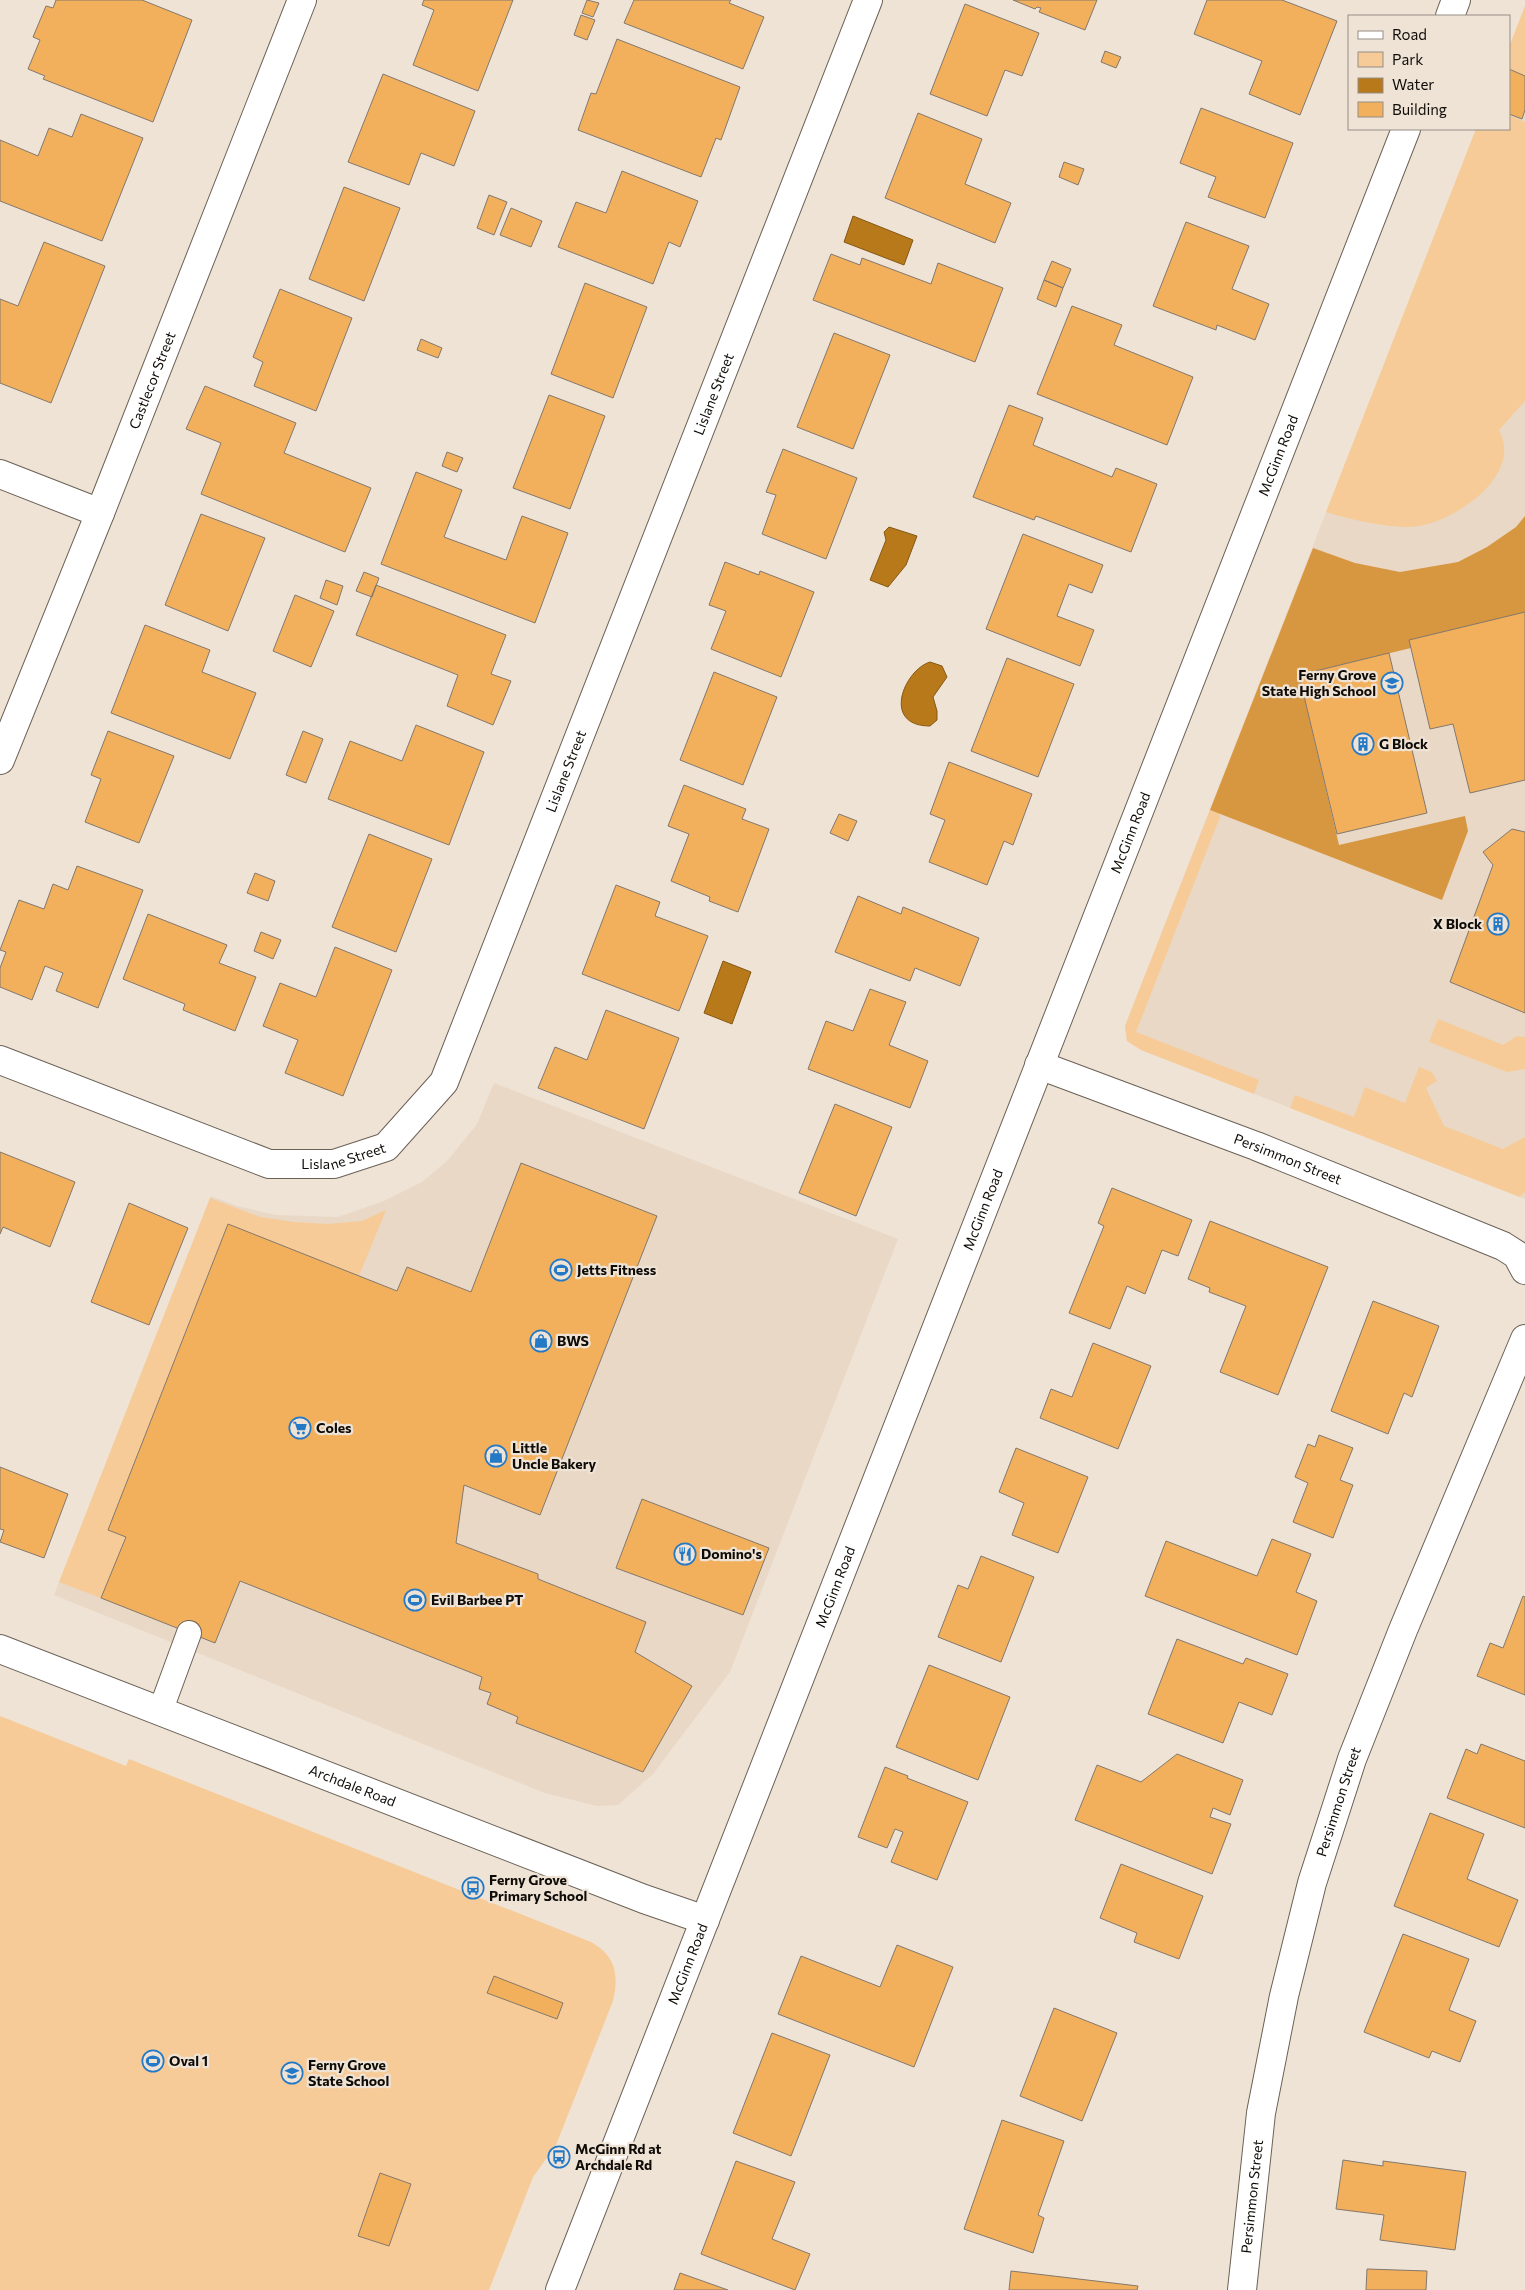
<svg xmlns="http://www.w3.org/2000/svg" width="1525" height="2290" font-family="Commissioner,sans-serif">
	<style>
		.built { fill: #e9d8c5 }
		.green { fill: #f6cb98 }
		.forest { fill: #d79640 }
		.water { fill: #b7791a; stroke: #855815 }
		.building { fill: #f2b05c; stroke: #83786d }
		.lines { fill: none; stroke-linecap: round; stroke-linejoin: round }
		.lane-casing { stroke: #6b6156; stroke-width: 26 }
		.street-casing { stroke: #6b6156; stroke-width: 30 }
		.secondary-casing { stroke: #6b6156; stroke-width: 30 }
		.lane { stroke: #fff; stroke-width: 24 }
		.street { stroke: #fff; stroke-width: 28 }
		.secondary { stroke: #fff; stroke-width: 28 }
		.labels { text-anchor: middle; stroke-width: 4.5; stroke-linejoin: round; paint-order: stroke }
		.street-label { font-size: 14px; fill: #0f0c08; stroke: #efe3d6 }
		.poi-label { font-size: 14px; font-weight: bold; fill: #0f0c08; stroke: #efe3d6; text-anchor: start }
	</style>
	<rect width="100%" height="100%" fill="#efe3d6"/>
	<path class="built" d="M1525,6V1199L1141,1050L1127,1041L1125,1026L1476,129H1509V48Z
		M494,1083L898,1239L730,1672L653,1774L618,1805L597,1806L545,1793L54,1595L211,1196L237,1206L275,1215L338,1217L384,1201L422,1182L448,1160L477,1124Z"/>
	<path class="green" d="M1525,6V76L1509,69V47Z
		M1509,115L1525,122V401L1499,430C1525,477 1449,526 1410,527C1382,527 1353,520 1326,512L1476,129H1509Z
		M1210,810L1220,814V817L1136,1032L1259,1080L1254,1094L1141,1050L1127,1041L1125,1026Z
		M1438,1019L1503,1045L1517,1036L1525,1037V1069L1507,1072L1429,1042Z
		M1419,1067L1432,1072L1437,1081L1426,1088L1444,1126L1503,1149L1525,1137V1192L1520,1197L1290,1108L1295,1095L1354,1117L1365,1087L1405,1103Z
		M210,1198L260,1217L294,1222L327,1224L362,1221L386,1210L359,1276L228,1224L108,1530L126,1537L101,1598L59,1582Z
		M0,1716L126,1766L129,1759L591,1942C616,1956 619,1975 613,2001L556,2145L533,2177L489,2290H0Z"/>
	<path class="forest" d="M1525,516V612L1411,648L1299,675L1339,845L1465,816L1468,831L1442,900L1210,810L1313,548L1355,563L1400,572L1458,562L1487,547L1516,527Z"/>
	<path class="water" d="M853,216L913,240L904,265L844,242Z
		M889,527L917,536L906,565L888,587L870,580L886,540L884,532Z
		M930,662L942,666L947,677L933,697L937,711V720L930,726C881,726 904,670 930,662Z
		M723,961L751,972L732,1024L704,1013Z"/>
	<path class="building" d="M56,0H142L192,20L153,122L43,79L45,76L28,69L40,40L33,37L46,6L53,8Z
		M424,0H513L478,91L413,65L434,10L422,5Z
		M587,0L599,3L593,17L582,13Z
		M634,0H731L729,3L764,17L743,69L624,23Z
		M1013,0H1097L1085,30L1039,12L1041,8L1037,7L1035,9Z
		M1207,0H1282L1337,21L1300,115L1249,94L1262,61L1194,34Z
		M965,4L1039,33L1022,76L1005,70L987,116L930,94Z
		M581,15L595,20L587,40L574,35Z
		M617,39L740,87L721,140L716,138L701,177L578,130L591,93L596,94Z
		M1105,51L1121,57L1116,68L1101,62Z
		M1509,69L1525,76V110L1522,119L1509,114Z
		M383,74L475,111L454,166L421,153L409,185L348,162Z
		M1201,108L1293,143L1265,218L1208,197L1216,177L1180,163Z
		M918,113L982,139L965,184L1011,203L995,243L885,198Z
		M81,114L143,138L102,241L0,201V140L38,156L49,128L72,137Z
		M1064,162L1084,169L1078,185L1059,177Z
		M622,171L698,201L680,247L669,242L653,284L558,247L576,202L606,213Z
		M344,187L400,208L364,301L309,279Z
		M489,195L507,202L494,235L477,228Z
		M511,208L542,221L531,247L500,235Z
		M1186,222L1249,246L1232,289L1269,304L1255,340L1217,325L1216,330L1153,306Z
		M44,242L105,266L51,403L0,383V299L18,306Z
		M831,254L860,265L862,258L931,284L938,263L1003,288L975,362L813,300Z
		M1052,261L1071,269L1063,288L1044,280Z
		M1044,280L1063,288L1056,307L1037,299Z
		M585,283L647,307L613,398L551,374Z
		M280,289L352,318L316,411L254,386L263,362L253,357Z
		M1072,306L1122,325L1114,345L1193,377L1167,445L1037,394Z
		M834,333L890,355L853,449L797,427Z
		M421,339L442,348L438,358L417,350Z
		M205,386L296,423L284,453L371,488L345,552L201,494L221,443L186,429Z
		M549,395L605,416L570,509L513,488Z
		M1009,405L1043,418L1033,445L1112,477L1116,468L1157,484L1131,552L1036,516L1034,520L973,497Z
		M783,449L857,478L826,559L762,534L776,495L766,492Z
		M447,452L463,458L457,472L442,466Z
		M416,472L462,490L444,537L506,560L522,516L568,533L535,623L381,564Z
		M201,514L265,538L228,631L165,605Z
		M1023,534L1103,565L1092,593L1069,584L1057,616L1094,630L1080,666L986,629Z
		M725,562L759,575L760,571L814,592L781,677L711,649L726,611L709,605Z
		M364,572L379,578L372,597L356,591Z
		M326,580L343,586L337,605L320,598Z
		M376,585L506,635L491,674L511,681L493,725L447,706L458,675L356,635Z
		M295,595L334,611L311,667L273,651Z
		M1525,612V780L1470,793L1453,724L1430,729L1409,640Z
		M145,625L210,650L202,672L256,693L230,759L111,713Z
		M1389,653L1427,813L1337,834L1299,675Z
		M1007,658L1074,684L1038,777L971,751Z
		M714,672L777,697L743,785L680,760Z
		M416,725L484,752L449,845L328,799L350,741L402,761Z
		M108,731L174,756L139,843L85,822L101,779L91,775Z
		M303,731L323,739L306,783L286,775Z
		M949,762L1032,794L1013,845L1004,841L987,885L929,862L945,820L930,814Z
		M684,785L746,809L742,819L769,829L738,912L709,901L710,897L671,881L689,834L668,826Z
		M839,814L857,821L848,841L830,833Z
		M1512,829L1525,832V1013L1450,982L1493,865L1483,852Z
		M369,834L432,859L396,952L332,927Z
		M77,866L143,890L98,1008L56,991L63,973L45,966L32,1000L0,987V968L6,952L0,950L19,900L44,909L53,884L68,890Z
		M255,873L275,881L268,901L247,893Z
		M616,885L660,902L655,916L708,936L679,1011L582,974Z
		M858,896L901,914L903,907L979,938L960,986L915,968L910,981L835,952Z
		M148,914L227,945L219,963L256,977L235,1031L183,1010L185,1004L123,979Z
		M261,932L281,940L273,959L254,951Z
		M335,947L392,970L343,1096L285,1073L298,1040L263,1026L280,983L316,997Z
		M870,989L906,1002L889,1045L928,1061L910,1108L808,1069L826,1021L853,1031Z
		M606,1010L679,1038L644,1129L538,1088L555,1047L587,1060Z
		M835,1104L892,1127L856,1216L799,1193Z
		M0,1152L75,1182L50,1247L3,1227L0,1234Z
		M521,1163L657,1216L540,1515L464,1485L456,1543L538,1574V1579L646,1622L635,1652L692,1686L643,1772L516,1723L518,1717L487,1704L491,1693L479,1689L482,1677L240,1581L215,1643L101,1598L126,1537L108,1530L228,1224L397,1291L407,1267L471,1292Z
		M1112,1188L1192,1220L1178,1256L1162,1250L1145,1294L1127,1286L1110,1329L1069,1313L1104,1226L1098,1223Z
		M129,1203L188,1228L149,1325L91,1302Z
		M1210,1221L1328,1267L1278,1395L1220,1372L1246,1306L1209,1292L1210,1288L1188,1279Z
		M1373,1301L1439,1326L1412,1397L1404,1393L1388,1434L1331,1411Z
		M1093,1343L1151,1366L1118,1449L1040,1418L1051,1389L1072,1397Z
		M1319,1435L1353,1448L1340,1480L1353,1485L1333,1538L1293,1522L1308,1483L1295,1477L1308,1444L1315,1447Z
		M1016,1448L1088,1477L1058,1553L1012,1535L1024,1503L999,1492Z
		M0,1467L68,1494L44,1558L0,1542L4,1530L0,1529Z
		M642,1499L769,1548L743,1615L616,1568Z
		M1272,1539L1311,1554L1296,1592L1317,1601L1297,1655L1145,1596L1166,1541L1257,1576Z
		M981,1556L1034,1577L1001,1662L938,1637L958,1585L968,1589Z
		M1523,1596L1525,1597V1695L1477,1676L1490,1643L1503,1648Z
		M1177,1639L1243,1664L1246,1658L1288,1674L1272,1715L1239,1702L1223,1743L1148,1714Z
		M929,1665L1010,1697L978,1780L896,1747Z
		M1481,1744L1525,1761V1828L1447,1798L1466,1749L1477,1754Z
		M1177,1754L1243,1780L1230,1815L1213,1808L1210,1817L1231,1824L1212,1874L1075,1820L1097,1765L1141,1782Z
		M885,1767L908,1776L907,1778L968,1802L937,1880L891,1862L903,1832L895,1829L887,1848L858,1837Z
		M1430,1813L1484,1834L1467,1879L1518,1900L1499,1947L1394,1906Z
		M1121,1864L1203,1896L1179,1959L1134,1942L1137,1933L1100,1918Z
		M1403,1934L1469,1959L1449,2010L1476,2021L1460,2062L1432,2051L1429,2058L1364,2032Z
		M897,1945L953,1967L914,2067L778,2014L801,1956L880,1987Z
		M494,1976L563,2003L557,2019L487,1993Z
		M1054,2008L1117,2033L1082,2121L1020,2096Z
		M772,2033L830,2055L791,2156L733,2133Z
		M1002,2120L1064,2141L1038,2215L1044,2218L1033,2253L964,2229Z
		M1343,2160L1383,2166V2161L1466,2172L1455,2250L1380,2240L1384,2215L1336,2209Z
		M736,2161L795,2182L772,2239L810,2254L795,2290L701,2254Z
		M380,2173L411,2184L389,2246L358,2236Z
		M1367,2269L1427,2271L1426,2290H1366Z
		M1011,2271L1138,2286L1137,2290H1009Z
		M680,2273L728,2290H674Z"/>
	<g class="lines">
		<g class="lane-casing">
			<path id="lane" d="M160,1712L189,1633"/>
		</g>
		<g class="street-casing">
			<g id="street">
				<path d="M0,474L100,513"/>
				<path id="s1" d="M0,760L100,513L302,0"/>
				<path id="s2" d="M0,1060L269,1164H334L386,1147L444,1082L868,0"/>
				<path id="s3" d="M1039,1065L1256,1146L1503,1246L1517,1255L1525,1270"/>
				<path id="s4" d="M0,1649L644,1899L705,1920"/>
				<path id="s5" d="M1242,2290L1261,2113L1284,1996L1312,1883L1352,1759L1403,1630L1525,1339"/>
			</g>
		</g>
		<g class="secondary-casing">
			<g id="secondary">
				<path d="M1450,16L1456,0"/>
				<path id="s6" d="M560,2290L1406,129"/>
			</g>
		</g>
		<use href="#lane" class="lane"/>
		<use href="#street" class="street"/>
		<use href="#secondary" class="secondary"/>
	</g>
	<defs>
		<g id="school-ring" transform="scale(1.125)"><circle r="9.5" fill="#efe3d6" stroke="#2479c7" stroke-width="1.5"/><path d="M0-5L7-2L0 1L-7-2ZM-4 1L0 2.5L4 1V4Q0 6-4 4Z" fill="#2479c7"/></g>
		<g id="building-ring" transform="scale(1.125)"><circle r="9.5" fill="#efe3d6" stroke="#2479c7" stroke-width="1.5"/><path d="M-4-6H4V6H1V3H-1V6H-4ZM-2.5-4.3h1.7v1.8h-1.7ZM.8-4.3h1.7v1.8H.8ZM-2.5-1h1.7V.8h-1.7ZM.8-1h1.7V.8H.8Z" fill="#2479c7"/></g>
		<g id="stadium-ring" transform="scale(1.125)"><circle r="9.5" fill="#efe3d6" stroke="#2479c7" stroke-width="1.5"/><path d="M0-5a6.5 5 0 1 0 0 10a6.5 5 0 1 0 0-10ZM-3.5-1.8h7v3.6h-7Z" fill="#2479c7"/></g>
		<g id="shop-ring" transform="scale(1.125)"><circle r="9.5" fill="#efe3d6" stroke="#2479c7" stroke-width="1.5"/><path d="M-5-2.5h2.3a2.7 3.5 0 0 1 5.4 0H5L5.5 6h-11ZM-1.5-2.5h3a1.5 2.3 0 0 0-3 0Z" fill="#2479c7"/></g>
		<g id="supermarket-ring" transform="scale(1.125)"><circle r="9.5" fill="#efe3d6" stroke="#2479c7" stroke-width="1.5"/><path d="M-6-5.5h2.5l.6 2H6L4.5 2H-2.5L-4.4-4H-6ZM-1.5 3.2a1.3 1.3 0 1 0 .1 0ZM3 3.2a1.3 1.3 0 1 0 .1 0Z" fill="#2479c7"/></g>
		<g id="restaurant-ring" transform="scale(1.125)"><circle r="9.5" fill="#efe3d6" stroke="#2479c7" stroke-width="1.5"/><path d="M-5-6h1v4h1v-4h1v4h1v-4h1v5L-1.5 .5V6h-2V.5L-5-1ZM5-6V6H3V1.5H1.5Q1.5-4 5-6Z" fill="#2479c7"/></g>
		<g id="bus-ring" transform="scale(1.125)"><circle r="9.5" fill="#efe3d6" stroke="#2479c7" stroke-width="1.5"/><path d="M-5-6H5V4H4V6H2V4H-2V6H-4V4H-5ZM-3.5-4V0h7V-4ZM-3.5 1.2v1.5H-2V1.2ZM2 1.2v1.5H3.5V1.2Z" fill="#2479c7"/></g>
	</defs>
	<g fill-rule="evenodd">
		<use href="#school-ring" x="1392" y="683"/>
		<use href="#building-ring" x="1363" y="744"/>
		<use href="#building-ring" x="1498" y="924"/>
		<use href="#stadium-ring" x="561" y="1270"/>
		<use href="#shop-ring" x="541" y="1341"/>
		<use href="#supermarket-ring" x="300" y="1428"/>
		<use href="#shop-ring" x="496" y="1456"/>
		<use href="#restaurant-ring" x="685" y="1554"/>
		<use href="#stadium-ring" x="415" y="1600"/>
		<use href="#bus-ring" x="473" y="1888"/>
		<use href="#stadium-ring" x="153" y="2061"/>
		<use href="#school-ring" x="292" y="2073"/>
		<use href="#bus-ring" x="559" y="2157"/>
	</g>
	<g class="labels">
		<g class="street-label">
			<text dy="5" stroke="none"><textPath href="#s1" startOffset="409">Castlecor Street</textPath></text>
			<text dy="5" stroke="none"><textPath href="#s2" startOffset="1234">Lislane Street</textPath></text>
			<text dy="5" stroke="none"><textPath href="#s6" startOffset="1970">McGinn Road</textPath></text>
			<text dy="5" stroke="none"><textPath href="#s2" startOffset="829">Lislane Street</textPath></text>
			<text dy="5" stroke="none"><textPath href="#s6" startOffset="1565">McGinn Road</textPath></text>
			<text dy="5" stroke="none"><textPath href="#s2" startOffset="364">Lislane Street</textPath></text>
			<text dy="5" stroke="none"><textPath href="#s3" startOffset="266">Persimmon Street</textPath></text>
			<text dy="5" stroke="none"><textPath href="#s6" startOffset="1160">McGinn Road</textPath></text>
			<text dy="5" stroke="none"><textPath href="#s6" startOffset="755">McGinn Road</textPath></text>
			<text dy="5" stroke="none"><textPath href="#s4" startOffset="378">Archdale Road</textPath></text>
			<text dy="5" stroke="none"><textPath href="#s5" startOffset="499">Persimmon Street</textPath></text>
			<text dy="5" stroke="none"><textPath href="#s6" startOffset="350">McGinn Road</textPath></text>
			<text dy="5" stroke="none"><textPath href="#s5" startOffset="94">Persimmon Street</textPath></text>
		</g>
		<g class="poi-label">
			<text x="1376" y="680" text-anchor="end">Ferny Grove<tspan x="1376" dy="16">State High School</tspan></text>
			<text x="1379" y="749">G Block</text>
			<text x="1482" y="929" text-anchor="end">X Block</text>
			<text x="577" y="1275">Jetts Fitness</text>
			<text x="557" y="1346">BWS</text>
			<text x="316" y="1433">Coles</text>
			<text x="512" y="1453">Little<tspan x="512" dy="16">Uncle Bakery</tspan></text>
			<text x="701" y="1559">Domino's</text>
			<text x="431" y="1605">Evil Barbee PT</text>
			<text x="489" y="1885">Ferny Grove<tspan x="489" dy="16">Primary School</tspan></text>
			<text x="169" y="2066">Oval 1</text>
			<text x="308" y="2070">Ferny Grove<tspan x="308" dy="16">State School</tspan></text>
			<text x="575" y="2154">McGinn Rd at<tspan x="575" dy="16">Archdale Rd</tspan></text>
		</g>
	</g>
	<rect x="1348" y="15" width="162" height="115" fill="#efe3d6" stroke="#958d84"/>
	<rect x="1358" y="31" width="25" height="8" fill="#ffffff" stroke="#958d84"/>
	<text x="1392" y="40" font-size="15" fill="#0f0c08">Road</text>
	<rect x="1358" y="52" width="25" height="15" fill="#f6cb98" stroke="#958d84"/>
	<text x="1392" y="65" font-size="15" fill="#0f0c08">Park</text>
	<rect x="1358" y="78" width="25" height="15" fill="#b7791a" stroke="#958d84"/>
	<text x="1392" y="90" font-size="15" fill="#0f0c08">Water</text>
	<rect x="1358" y="102" width="25" height="15" fill="#f2b05c" stroke="#958d84"/>
	<text x="1392" y="115" font-size="15" fill="#0f0c08">Building</text>
</svg>
